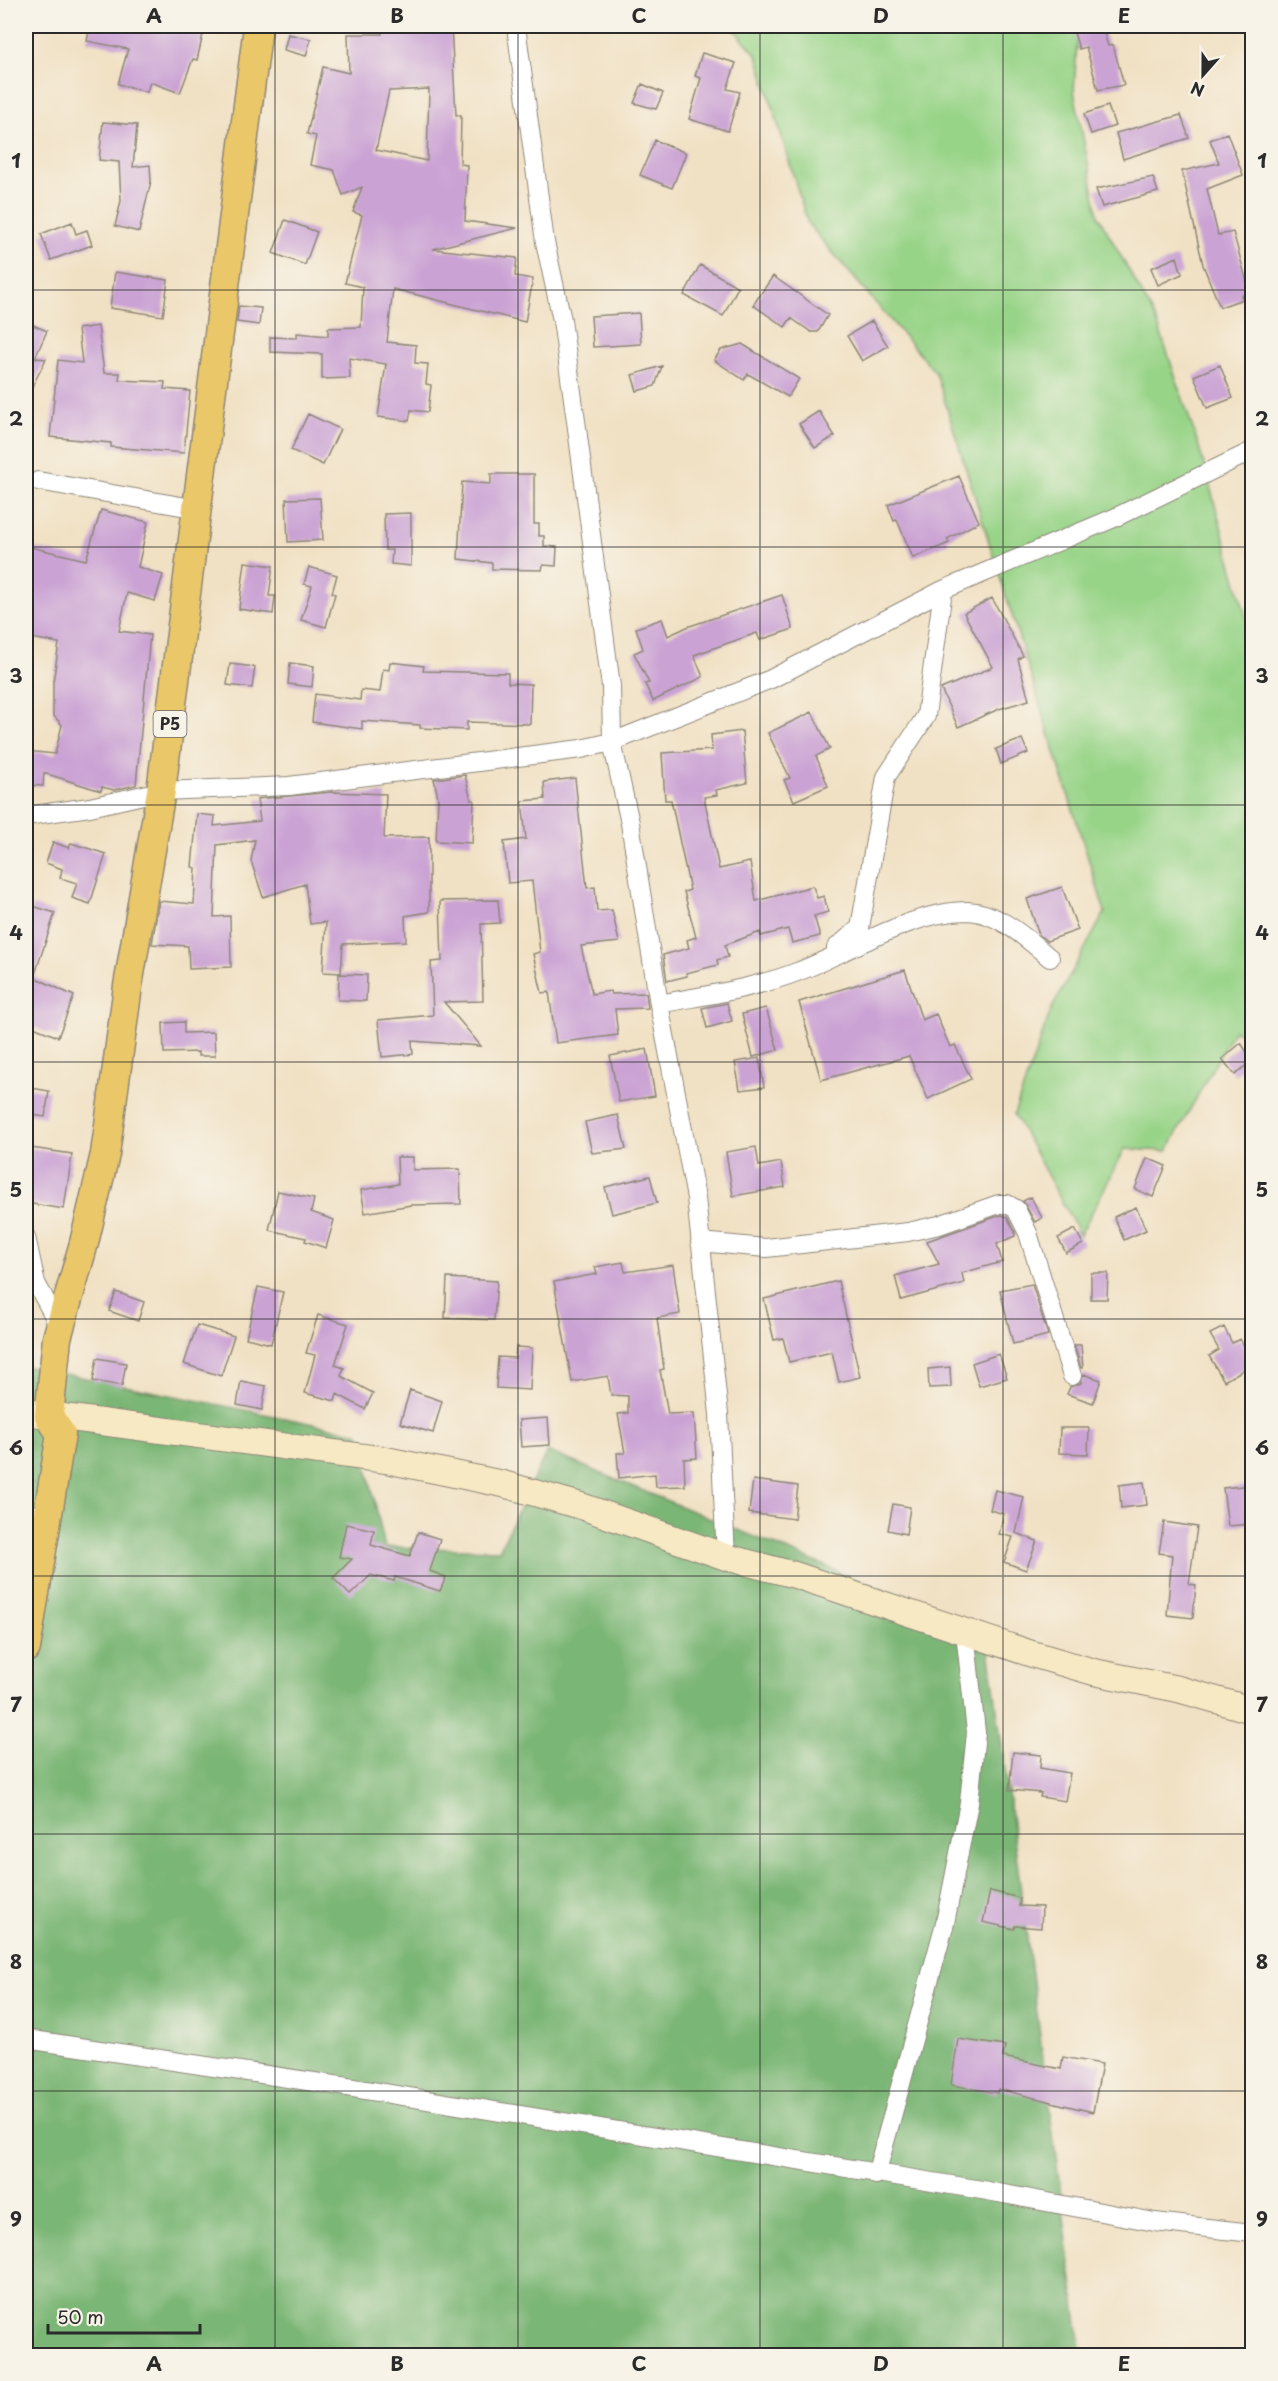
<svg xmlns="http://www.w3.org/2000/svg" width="1278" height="2381" font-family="'Playpen Sans',sans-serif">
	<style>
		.green { fill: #98d488; stroke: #62805a; stroke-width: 1.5 }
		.forest { fill: #7ab674; stroke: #527050; stroke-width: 1.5 }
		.building { fill: #caa3d4; fill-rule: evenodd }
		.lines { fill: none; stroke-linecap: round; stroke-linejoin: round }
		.street-casing { stroke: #8e8678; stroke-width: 20 }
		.secondary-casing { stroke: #8e8678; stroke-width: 28 }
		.primary-casing { stroke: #8e8678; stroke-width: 31 }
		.street { stroke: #fff; stroke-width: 18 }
		.secondary { stroke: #f7e9c3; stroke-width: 26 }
		.primary { stroke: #eac769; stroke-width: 28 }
		.grid { fill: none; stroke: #2b2b2b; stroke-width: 1.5; stroke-opacity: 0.55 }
		.labels { text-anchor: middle; stroke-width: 4.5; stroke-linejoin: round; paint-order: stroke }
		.shield { fill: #f7f3e8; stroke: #686764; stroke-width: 1.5 }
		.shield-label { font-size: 16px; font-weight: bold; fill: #2b2b2b }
		.neatline { fill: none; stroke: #2b2b2b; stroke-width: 2 }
		.grid-label { font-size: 20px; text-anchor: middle; font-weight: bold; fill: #2b2b2b }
	</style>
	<rect width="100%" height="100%" fill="#f7f3e8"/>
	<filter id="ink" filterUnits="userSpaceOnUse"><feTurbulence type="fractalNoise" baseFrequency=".0167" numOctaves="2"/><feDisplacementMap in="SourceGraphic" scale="12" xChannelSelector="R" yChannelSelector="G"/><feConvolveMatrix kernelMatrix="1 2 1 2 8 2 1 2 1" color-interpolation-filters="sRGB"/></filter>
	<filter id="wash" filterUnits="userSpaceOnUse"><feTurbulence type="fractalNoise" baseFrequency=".008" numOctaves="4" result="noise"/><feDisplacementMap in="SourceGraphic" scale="24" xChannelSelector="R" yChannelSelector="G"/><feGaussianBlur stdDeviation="1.35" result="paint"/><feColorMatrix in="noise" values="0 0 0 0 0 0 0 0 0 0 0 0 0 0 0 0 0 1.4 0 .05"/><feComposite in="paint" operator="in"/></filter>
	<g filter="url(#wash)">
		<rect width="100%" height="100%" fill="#f1e1c4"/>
		<path class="green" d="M731,26H1078L1074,91L1098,215L1156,319L1199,447L1252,638V1041L1234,1030L1167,1151L1125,1149L1080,1235L1014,1114L1051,1010L1105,912L936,373L808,224L757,55Z"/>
		<path class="forest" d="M26,1366L359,1433L385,1547L499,1550L547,1451L987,1633L1082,2355H26Z"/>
		<g id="blocks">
			<path class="building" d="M90,26H205L197,60L193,59L180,93L150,82L147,92L118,84L128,49L87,41Z
				M381,26H451L456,115H461L460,164L467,165L465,221L517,228L433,249L517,258L515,276L533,279L525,322L393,289L387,342L416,345L415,363L428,364L426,384L431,385L428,412L411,410L409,421L378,417L386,364L349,358L350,378L322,379V354L270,352V337L297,338V333L328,336V328L361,327L363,287L345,283L362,215L353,212L362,187L343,195L334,170L310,165L316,136L307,134L323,67L349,73L348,34H382ZM429,89L427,161L376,150L389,91Z
				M1072,26H1102L1108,46L1113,45L1124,85L1098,90L1086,47L1079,49Z
				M288,34L311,39L306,56L284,50Z
				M702,53L736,63L727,89L740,92L728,131L689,119L701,78L695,76Z
				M642,84L663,93L656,109L634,103Z
				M1108,106L1115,126L1091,134L1084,114Z
				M1181,115L1189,138L1123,159L1116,133Z
				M103,122L137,125L133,167L150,165L151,181L139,232L115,226L121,201L119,162L99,160Z
				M1227,133L1243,175L1207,189L1218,235L1233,232L1250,293L1241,296L1243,299L1220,307L1203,265L1182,171L1219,163L1210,140Z
				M655,140L686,153L672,188L640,175Z
				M1153,177L1158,192L1102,207L1096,189Z
				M285,220L317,232L305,265L273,253Z
				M72,222L76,234L87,230L92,245L51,260L41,234Z
				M1177,257L1182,274L1158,285L1151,268Z
				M700,265L738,287L723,316L684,295Z
				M115,272L168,280L163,316L110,308Z
				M773,276L828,315L818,332H811L791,318L785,327L753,305Z
				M239,306L261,308L259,325L237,322Z
				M639,313L641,344L593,347L591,316Z
				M872,321L888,346L862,361L847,336Z
				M26,322L47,331L35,358L46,359L26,399Z
				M98,326L104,373H120L119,380L165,382L164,389L190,391L184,453L111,447V443L50,437L58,360L82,363L78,329Z
				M742,344L799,379L788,397L748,374L744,380L714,360L721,350Z
				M1220,365L1233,398L1207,408L1194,376Z
				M662,366L655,386L637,391L632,375Z
				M819,411L835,436L815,448L799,424Z
				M308,414L340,429L323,465L291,450Z
				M491,474H534V524H539V536H544V546L557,547L556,566L543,565L542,570L492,569V563L458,559L462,482L491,484Z
				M959,476L979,522L947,539L949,543L913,558L897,520L894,521L888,505Z
				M320,498L323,540L288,542L286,499Z
				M101,510L148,522L138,567L163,575L155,601L127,593L119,631L150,635L136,785L114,790L102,787L101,791L44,773L43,786L26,785V751L55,754L62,725L53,715V683L59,643L26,637V546L86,560Z
				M411,513V566L391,564L392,550H385L384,514Z
				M245,562L273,566L269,596H275L273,614L239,609Z
				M309,567L337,575L332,593L335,594L326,627L301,620L312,586L304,584Z
				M782,595L793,629L760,640L757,633L694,655L703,677L653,701L645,684L649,683L634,653L643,649L636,628L662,619L668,636L687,627Z
				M992,598L1023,656L1018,659L1029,700L999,709L958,727L941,689L993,667L964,613Z
				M390,662L424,666L423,671L508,673V683L531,684L530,724L467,722V730L420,728V725L362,721V729L312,722L315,694L360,700L361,690L380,692L383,669L389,670Z
				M290,663L314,666L312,687L288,684Z
				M230,664L255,667L252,688L227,685Z
				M812,712L830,749L816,756L828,786L794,801L784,780L790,778L768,733Z
				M742,731L747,783L716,790L717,795L704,797L719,869L750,862L756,901L813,886L817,898L824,896L828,912L814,916L820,936L792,943L788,929L761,936L760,932L725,945L728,957L717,960L718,965L686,973L687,976L667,981L663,955L689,948L687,940L696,937L684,892L690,890L671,800H665L662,753L712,750L711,735Z
				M1022,739L1028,753L1001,764L996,749Z
				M465,775L471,800H474L472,843L436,841L438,798L434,779Z
				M575,778L587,888L595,887L597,911L612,910L619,942L581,946L592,994L610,991L611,994L646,993L648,1008L615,1009L618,1035L556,1043L549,992L542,993L533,954L540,952L532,881L508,883L504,842L526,839L522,801L545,799L544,782Z
				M332,792L386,794L384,838L429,837V912L405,916L406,941L343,944L341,973L323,972L326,922L310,924L305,884L263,897L251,861L255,840L217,845L214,917L230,916L231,967L189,969L188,946L152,944L159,901L194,904L196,868L192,867L197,814L215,816L214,826L260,821L257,799Z
				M53,842L69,848L71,843L106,854L90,904L72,898L77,883L60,878L62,869L46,863Z
				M1062,887L1078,930L1047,941L1039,935L1027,899Z
				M498,900L500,923L481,924L483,1001L444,1002L481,1046L412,1041L413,1054L382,1057L378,1020L433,1015L431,962L442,961L440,901Z
				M33,906L55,913L34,977L74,996L58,1037L26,1024V931Z
				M905,970L922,1020L936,1014L950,1047L955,1045L971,1079L928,1099L909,1056L821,1080L799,1002Z
				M339,974L367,975L366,1001L338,1000Z
				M727,1003L732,1021L707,1028L702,1008Z
				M766,1008L778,1050L753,1057L742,1014Z
				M184,1022V1033L214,1032L215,1056H198V1052L164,1053L163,1023Z
				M1241,1043L1252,1060L1235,1075L1222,1059Z
				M647,1049L655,1096L619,1102L610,1056Z
				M759,1058L764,1087L740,1090L735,1062Z
				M26,1087L49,1091L45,1117L26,1114Z
				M618,1115L626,1149L592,1153L585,1122Z
				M756,1147L759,1166L781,1162L785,1187L733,1196L726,1152Z
				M31,1148L72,1154L64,1209L26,1203Z
				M397,1157H413V1170L460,1169L461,1204L411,1205L365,1213L361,1190L398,1184Z
				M1147,1158L1166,1166L1153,1197L1135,1189Z
				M650,1176L657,1203L612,1214L605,1187Z
				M278,1191L314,1199L311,1212L334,1220L326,1248L305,1241L306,1238L269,1230Z
				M1031,1197L1042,1218L1035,1222L1023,1201Z
				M1136,1207L1146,1230L1124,1240L1114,1217Z
				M1001,1215L1007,1217L1015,1232V1236L997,1244L1002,1262L962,1273L964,1283L901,1300L895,1276L939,1264L927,1241Z
				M1075,1229L1083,1244L1066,1253L1058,1238Z
				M623,1262L625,1272L673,1265L680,1314L657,1318L664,1369L660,1370L668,1414L694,1413L697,1458L684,1459L685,1486L656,1487L655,1474L619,1478L617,1453H625L618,1414L628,1413V1396L611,1395L608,1376L572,1382L554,1282L597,1274L595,1267Z
				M1091,1273H1108L1107,1299H1091Z
				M447,1278L497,1281L494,1320L445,1318Z
				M838,1281L860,1377L839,1382L832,1352L789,1362L783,1338L774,1340L764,1299Z
				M1032,1284L1048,1335L1013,1344L1000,1290Z
				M258,1287L283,1292L271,1344L246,1338Z
				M116,1292L144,1302L138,1321L109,1311Z
				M318,1315L348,1324L335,1365L344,1368L341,1376L373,1393L365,1409L337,1394L335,1401L305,1393L315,1355L306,1353Z
				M197,1325L234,1336L221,1376L184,1364Z
				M1224,1327L1232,1343L1240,1339L1252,1361V1365L1224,1381L1209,1356L1219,1350L1210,1334Z
				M1074,1345H1081L1083,1368H1081Z
				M516,1347L532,1348L530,1390L496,1388L498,1357L515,1358Z
				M999,1354L1007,1378L979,1386L972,1363Z
				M97,1358L126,1363L122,1386L93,1381Z
				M950,1367L951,1387L929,1388L928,1369Z
				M1083,1374L1101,1380L1093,1403L1067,1394L1070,1387L1081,1383Z
				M241,1381L266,1386L262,1410L237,1405Z
				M410,1390L442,1401L433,1433L400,1423Z
				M548,1418L550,1445L521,1447L519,1420Z
				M1060,1428H1089L1088,1454L1059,1453Z
				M753,1480L798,1486L794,1519L749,1513Z
				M1144,1482L1147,1505L1121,1508L1119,1485Z
				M1252,1485V1524L1228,1526L1223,1488Z
				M995,1490L1024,1497L1016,1533L1037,1541L1026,1570L1004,1562L1013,1537L999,1534L1004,1514L990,1510Z
				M893,1504L910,1507L906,1534L888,1530Z
				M1164,1522L1197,1527L1189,1584L1196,1585L1193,1618L1167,1615L1172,1555L1159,1553Z
				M346,1524L374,1530L371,1545L410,1556L418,1532L440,1539L430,1571L446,1577L440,1591L395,1577L394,1581L371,1575L350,1595L333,1578L352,1559L339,1557Z
				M1013,1752L1041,1755L1040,1768L1070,1773L1065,1801L1040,1797L1041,1793L1009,1790Z
				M990,1891L1020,1898L1019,1906L1042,1907L1041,1928L1015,1926L1014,1929L983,1922Z
				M958,2039L1005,2046L1003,2057L1061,2069L1063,2057L1102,2064L1093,2112L998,2089L997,2093L951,2085Z"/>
		</g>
	</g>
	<g filter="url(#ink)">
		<use href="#blocks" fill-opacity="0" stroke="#8e8678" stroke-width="1.5"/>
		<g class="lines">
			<g class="street-casing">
				<path id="street" d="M516,26L545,242L562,320L576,421L611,686L612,742L630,823L659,1004L696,1198L719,1414L726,1557
					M38,481L198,509
					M26,816L90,807L161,791L289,786L581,749L612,742L771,679L943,590L1114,518L1252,451
					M836,948L860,928L886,777L926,716L943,590
					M659,1004C705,995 753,989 797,972C850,952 911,911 968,911C999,912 1028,940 1050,958
					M26,1237L36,1283L55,1318L57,1333
					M700,1242L766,1248L908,1232L939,1225L999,1204H1007L1016,1209L1028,1233L1072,1376
					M26,1512L47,1522
					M26,2039L341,2086L982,2190L1155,2222L1252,2233
					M876,2175L945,1923L969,1803L976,1732L965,1632"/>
			</g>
			<g class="secondary-casing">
				<path id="secondary" d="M26,1412L386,1460L503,1484L581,1506L726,1557L795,1575L1032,1654L1094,1672L1178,1689L1252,1710"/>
			</g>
			<g class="primary-casing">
				<path id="primary" d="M26,1648L61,1434L49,1416L57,1338L84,1243L105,1154L128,986L161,791L258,26"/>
			</g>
			<use href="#street" class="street"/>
			<use href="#secondary" class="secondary"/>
			<use href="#primary" class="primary"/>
		</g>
	</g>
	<path class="grid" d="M275,26V2356M518,26V2356M760,26V2356M1003,26V2356M26,290H1252M26,547H1252M26,805H1252M26,1062H1252M26,1319H1252M26,1576H1252M26,1834H1252M26,2091H1252"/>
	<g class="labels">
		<rect class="shield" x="153.5" y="711" width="33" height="26" rx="4.5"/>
		<g class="shield-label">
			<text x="170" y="730">P5</text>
		</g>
	</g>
	<rect width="1278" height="2381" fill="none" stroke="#f7f3e8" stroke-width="66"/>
	<g transform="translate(1203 75) rotate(201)" stroke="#f7f3e8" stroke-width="4.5" paint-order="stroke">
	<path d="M0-4.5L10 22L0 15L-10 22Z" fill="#2b2b2b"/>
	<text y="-9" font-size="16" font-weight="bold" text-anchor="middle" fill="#2b2b2b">N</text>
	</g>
	<path d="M48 2324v9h152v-9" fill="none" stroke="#2b2b2b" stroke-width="3"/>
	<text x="57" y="2324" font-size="18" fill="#2b2b2b" stroke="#f7f3e8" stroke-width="4.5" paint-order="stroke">50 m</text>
	<rect x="33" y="33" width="1212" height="2315" class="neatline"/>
	<g class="grid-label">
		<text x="154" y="23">A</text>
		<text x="397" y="23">B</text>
		<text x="639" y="23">C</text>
		<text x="881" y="23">D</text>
		<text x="1124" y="23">E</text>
		<text x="16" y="168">1</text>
		<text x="1262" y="168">1</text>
		<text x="16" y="426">2</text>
		<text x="1262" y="426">2</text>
		<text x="16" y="683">3</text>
		<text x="1262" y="683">3</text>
		<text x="16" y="940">4</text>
		<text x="1262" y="940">4</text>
		<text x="16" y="1197">5</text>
		<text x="1262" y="1197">5</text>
		<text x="16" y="1455">6</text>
		<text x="1262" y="1455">6</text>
		<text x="16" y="1712">7</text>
		<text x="1262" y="1712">7</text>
		<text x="16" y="1969">8</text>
		<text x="1262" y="1969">8</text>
		<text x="16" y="2226">9</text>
		<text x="1262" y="2226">9</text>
		<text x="154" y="2371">A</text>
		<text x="397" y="2371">B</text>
		<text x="639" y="2371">C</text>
		<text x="881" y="2371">D</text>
		<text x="1124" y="2371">E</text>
	</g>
</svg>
